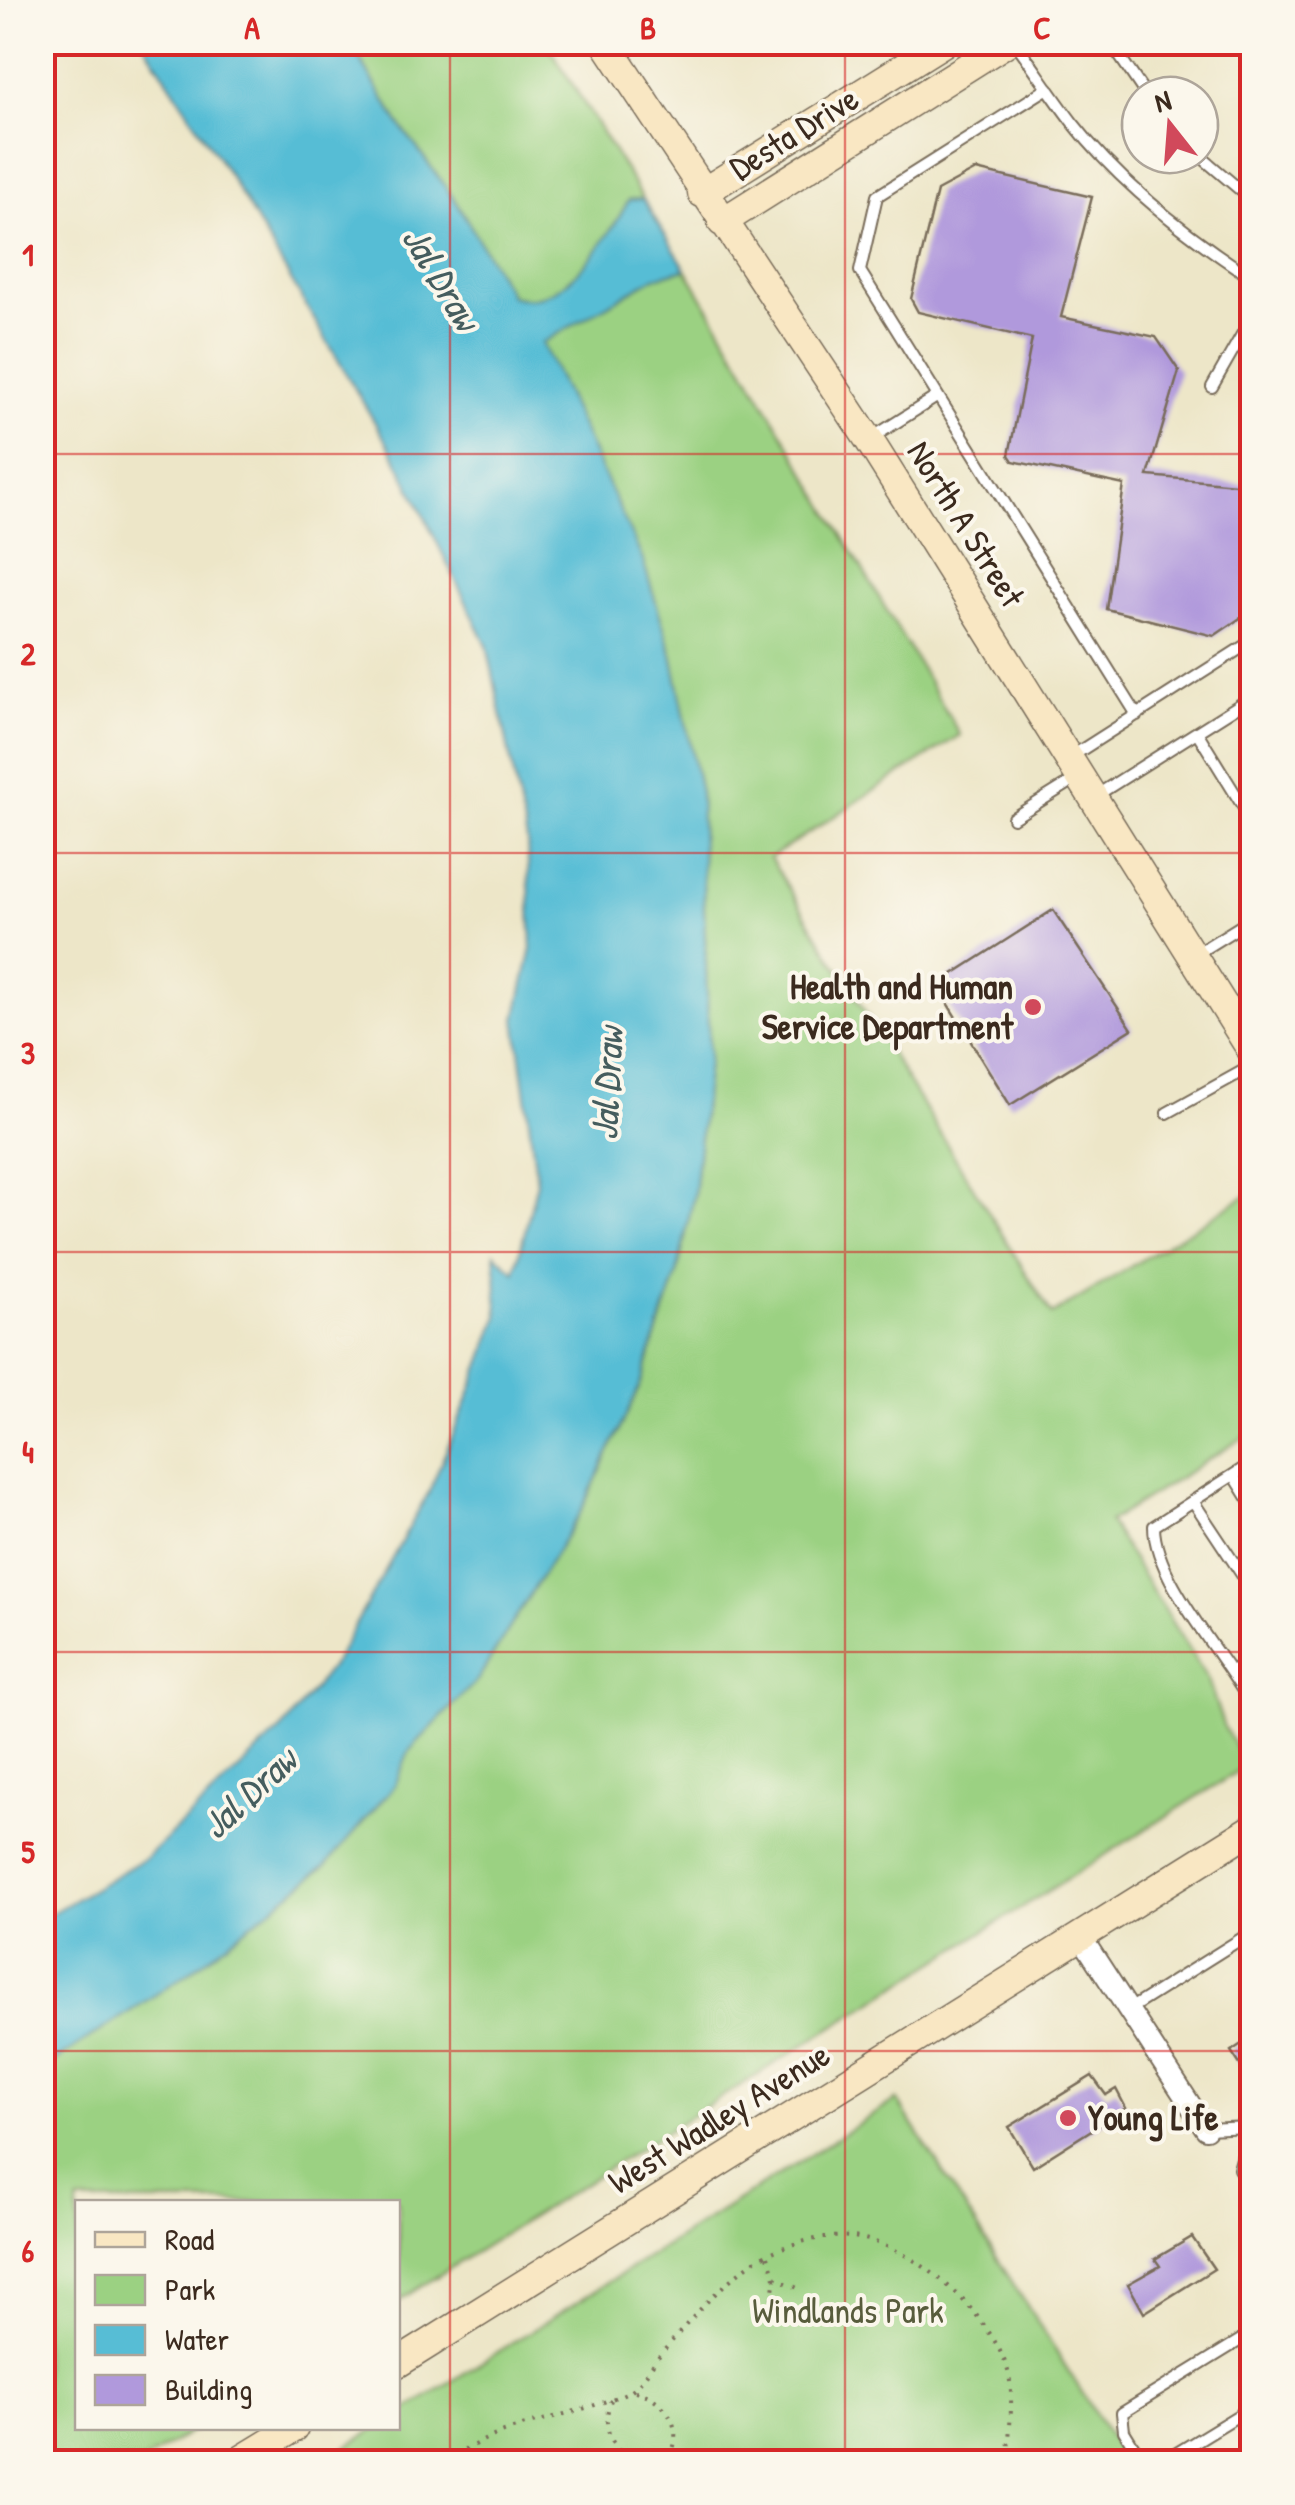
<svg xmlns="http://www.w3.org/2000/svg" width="1295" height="2505" font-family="'Patrick Hand',sans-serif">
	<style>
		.green { fill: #9bd182; stroke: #6b7e50; stroke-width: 2.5 }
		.water { fill: #57bdd5; stroke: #49747a; stroke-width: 2.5 }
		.building { fill: #b099dc }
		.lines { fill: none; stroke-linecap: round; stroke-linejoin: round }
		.lane-casing { stroke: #796c5a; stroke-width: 14 }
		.street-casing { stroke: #796c5a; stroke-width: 24 }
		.secondary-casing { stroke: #796c5a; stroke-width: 31 }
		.path { stroke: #796c5a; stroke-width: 4; stroke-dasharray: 2.5 8; stroke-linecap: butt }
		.lane { stroke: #fff; stroke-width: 10 }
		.street { stroke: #fff; stroke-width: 20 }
		.secondary { stroke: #f9e7c3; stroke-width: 28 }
		.grid { fill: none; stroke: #d62828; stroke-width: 2.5; stroke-opacity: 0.55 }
		.poi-dot { fill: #d1495b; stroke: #fbf7ec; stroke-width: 4 }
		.labels { text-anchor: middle; stroke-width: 8; stroke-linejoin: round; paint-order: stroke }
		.street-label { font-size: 35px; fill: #3b2a1e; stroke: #fbf7ec }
		.poi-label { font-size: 35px; font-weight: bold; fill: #3b2a1e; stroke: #fbf7ec; text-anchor: end }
		.park-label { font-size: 35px; fill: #585c3c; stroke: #fbf7ec }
		.water-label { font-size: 38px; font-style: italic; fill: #455d5e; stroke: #fbf7ec }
		.neatline { fill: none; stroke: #d62828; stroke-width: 4 }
		.grid-label { font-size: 32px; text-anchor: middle; font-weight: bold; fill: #d62828 }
	</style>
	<rect width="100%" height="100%" fill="#fbf7ec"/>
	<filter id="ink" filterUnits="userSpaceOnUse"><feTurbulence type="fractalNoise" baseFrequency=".01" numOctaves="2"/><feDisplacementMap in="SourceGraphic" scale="20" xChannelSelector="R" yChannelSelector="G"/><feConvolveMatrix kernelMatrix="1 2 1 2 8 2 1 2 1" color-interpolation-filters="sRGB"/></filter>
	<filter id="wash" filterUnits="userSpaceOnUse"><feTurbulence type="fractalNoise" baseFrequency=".0048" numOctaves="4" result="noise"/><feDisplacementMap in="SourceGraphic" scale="40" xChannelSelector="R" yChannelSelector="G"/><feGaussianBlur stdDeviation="2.25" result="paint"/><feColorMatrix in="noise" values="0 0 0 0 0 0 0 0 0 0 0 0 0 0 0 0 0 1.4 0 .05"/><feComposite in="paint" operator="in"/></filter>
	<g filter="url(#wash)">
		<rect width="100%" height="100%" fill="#ede6c8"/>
		<path class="green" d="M350,43H547L643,199L629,200C608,238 562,313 511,296L457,203L398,122Z
			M686,269L960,735L770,858L1052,1315L1252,1192V1432L1109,1522L1208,1680L1223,1725L1246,1766L398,2301V2202H78V2428H197L142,2462H43V2069L191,1971L325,1866L395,1785L409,1751L478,1679L580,1513L639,1388L677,1274L694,1194L709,1053L700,793L672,654L642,558L542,343L655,277Z
			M897,2100L1126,2462H322L377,2428H398V2415Z"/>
		<path class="water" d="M144,43H350L398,122L457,203L511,296C562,313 608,238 629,200L643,199L686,269L655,277L542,343L642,558L672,654L700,793L709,1053L694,1194L677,1274L639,1388L580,1513L478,1679L409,1751L395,1785L325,1866L191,1971L43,2069V1918L147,1857L284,1727L335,1661L429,1492L465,1406L498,1318L495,1253L515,1272L537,1182L516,1019L532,948L527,840L487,645L397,460L231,178Z"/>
		<g id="blocks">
			<path class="building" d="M976,170L1092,197L1061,317L1156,337L1179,371L1148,476L1246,485L1252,495V610L1214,636L1106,609L1124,485L1013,461L1009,455L1032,339L918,312L911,299L937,191Z
				M1053,910L1132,1029L1010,1105L936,985Z
				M1252,2037V2083L1231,2051Z
				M1092,2076L1106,2095L1116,2089L1126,2108L1033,2167L1009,2127Z
				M1192,2237L1214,2269L1144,2313L1128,2284L1160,2266L1155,2259Z"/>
		</g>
	</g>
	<g filter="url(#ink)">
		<use href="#blocks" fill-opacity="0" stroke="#796c5a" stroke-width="2.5"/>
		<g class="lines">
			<g class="lane-casing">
				<path id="lane" d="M1015,42C1035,69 1053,97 1073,123C1121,185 1188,236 1252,278
					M1110,42L1146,95
					M1048,88L877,196L860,271L1137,715
					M1199,155L1252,200
					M1212,387L1252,317
					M870,439L938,396
					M1197,732L1252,821
					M1072,756L1252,641
					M1097,795L1252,697
					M1013,818L1079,777
					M1194,955L1252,919
					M1167,1113L1252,1066
					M1252,1463L1154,1526C1154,1580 1226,1657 1252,1706
					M1234,1475L1252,1504
					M1193,1501L1252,1590
					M1232,1671L1252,1657
					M1128,2010L1252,1932
					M1252,2122L1239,2169L1252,2190
					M1207,2129L1248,2127
					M1143,2462L1124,2431L1122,2413L1252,2333
					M1162,2462L1252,2407"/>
			</g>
			<g class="street-casing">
				<path id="street" d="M1081,1937L1206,2129"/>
			</g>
			<g class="secondary-casing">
				<path id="secondary" d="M605,42L869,440L1252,1051
					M702,193L944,42
					M722,222L1007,42
					M398,2363L1252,1829
					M238,2462L294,2428"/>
			</g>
			<path class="path" d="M768,2256L775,2278L770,2309
				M775,2278L800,2289
				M635,2391C668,2399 688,2433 666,2462
				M611,2400C601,2426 610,2448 634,2462
				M447,2462C502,2420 571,2420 630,2391C641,2385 651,2366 659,2356C688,2323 714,2290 750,2264C776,2246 821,2234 852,2237C913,2243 991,2313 1008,2371C1015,2398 1008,2434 1008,2462"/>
			<use href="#lane" class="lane"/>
			<use href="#street" class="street"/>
			<use href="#secondary" class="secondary"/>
		</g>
	</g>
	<path class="grid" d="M450,42V2462M845,42V2462M42,454H1252M42,853H1252M42,1252H1252M42,1652H1252M42,2051H1252"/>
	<g class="poi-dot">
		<circle cx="1033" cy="1007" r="10"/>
		<circle cx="1068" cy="2118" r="10"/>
	</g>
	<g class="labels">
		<g class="street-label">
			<text transform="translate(794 133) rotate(-32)" y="12">Desta Drive</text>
			<text transform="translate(966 524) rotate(58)" y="12">North A Street</text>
			<text transform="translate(719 2118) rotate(-32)" y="12">West Wadley Avenue</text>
		</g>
		<g class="poi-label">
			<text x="1013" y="999">Health and Human<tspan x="1013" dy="40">Service Department</tspan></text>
			<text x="1088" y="2130" text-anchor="start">Young Life</text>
		</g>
		<g class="park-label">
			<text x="848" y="2323">Windlands Park</text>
		</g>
		<g class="water-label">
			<text transform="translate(441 278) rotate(59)" y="13">Jal Draw</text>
			<text transform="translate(607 1084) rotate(-87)" y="13">Jal Draw</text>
			<text transform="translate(249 1793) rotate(-43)" y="13">Jal Draw</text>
		</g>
	</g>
	<rect width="1295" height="2505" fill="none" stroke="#fbf7ec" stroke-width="110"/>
	<rect x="75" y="2200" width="325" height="230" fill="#fbf7ec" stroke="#aea59a" stroke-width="2.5"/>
	<rect x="95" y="2232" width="50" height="15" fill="#f9e7c3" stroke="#aea59a" stroke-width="2.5"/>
	<text x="165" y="2250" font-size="30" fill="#3b2a1e">Road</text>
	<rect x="95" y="2275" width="50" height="30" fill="#9bd182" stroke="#aea59a" stroke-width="2.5"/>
	<text x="165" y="2300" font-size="30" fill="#3b2a1e">Park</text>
	<rect x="95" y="2325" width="50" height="30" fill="#57bdd5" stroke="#aea59a" stroke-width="2.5"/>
	<text x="165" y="2350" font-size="30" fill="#3b2a1e">Water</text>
	<rect x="95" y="2375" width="50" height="30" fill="#b099dc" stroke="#aea59a" stroke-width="2.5"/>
	<text x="165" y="2400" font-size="30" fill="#3b2a1e">Building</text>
	<g transform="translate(1170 125) rotate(343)"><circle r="48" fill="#fbf7ec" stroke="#aea59a" stroke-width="2.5"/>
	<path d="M0-8L18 38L0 25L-18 38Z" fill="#d1495b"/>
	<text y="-15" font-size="28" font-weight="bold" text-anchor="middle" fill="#3b2a1e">N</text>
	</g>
	<rect x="55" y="55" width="1185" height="2395" class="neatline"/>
	<g class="grid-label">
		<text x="252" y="39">A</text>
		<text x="648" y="39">B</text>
		<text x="1042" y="39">C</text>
		<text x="28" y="266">1</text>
		<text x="28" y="665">2</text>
		<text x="28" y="1064">3</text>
		<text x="28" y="1463">4</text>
		<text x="28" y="1863">5</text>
		<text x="28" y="2262">6</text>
	</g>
</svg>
